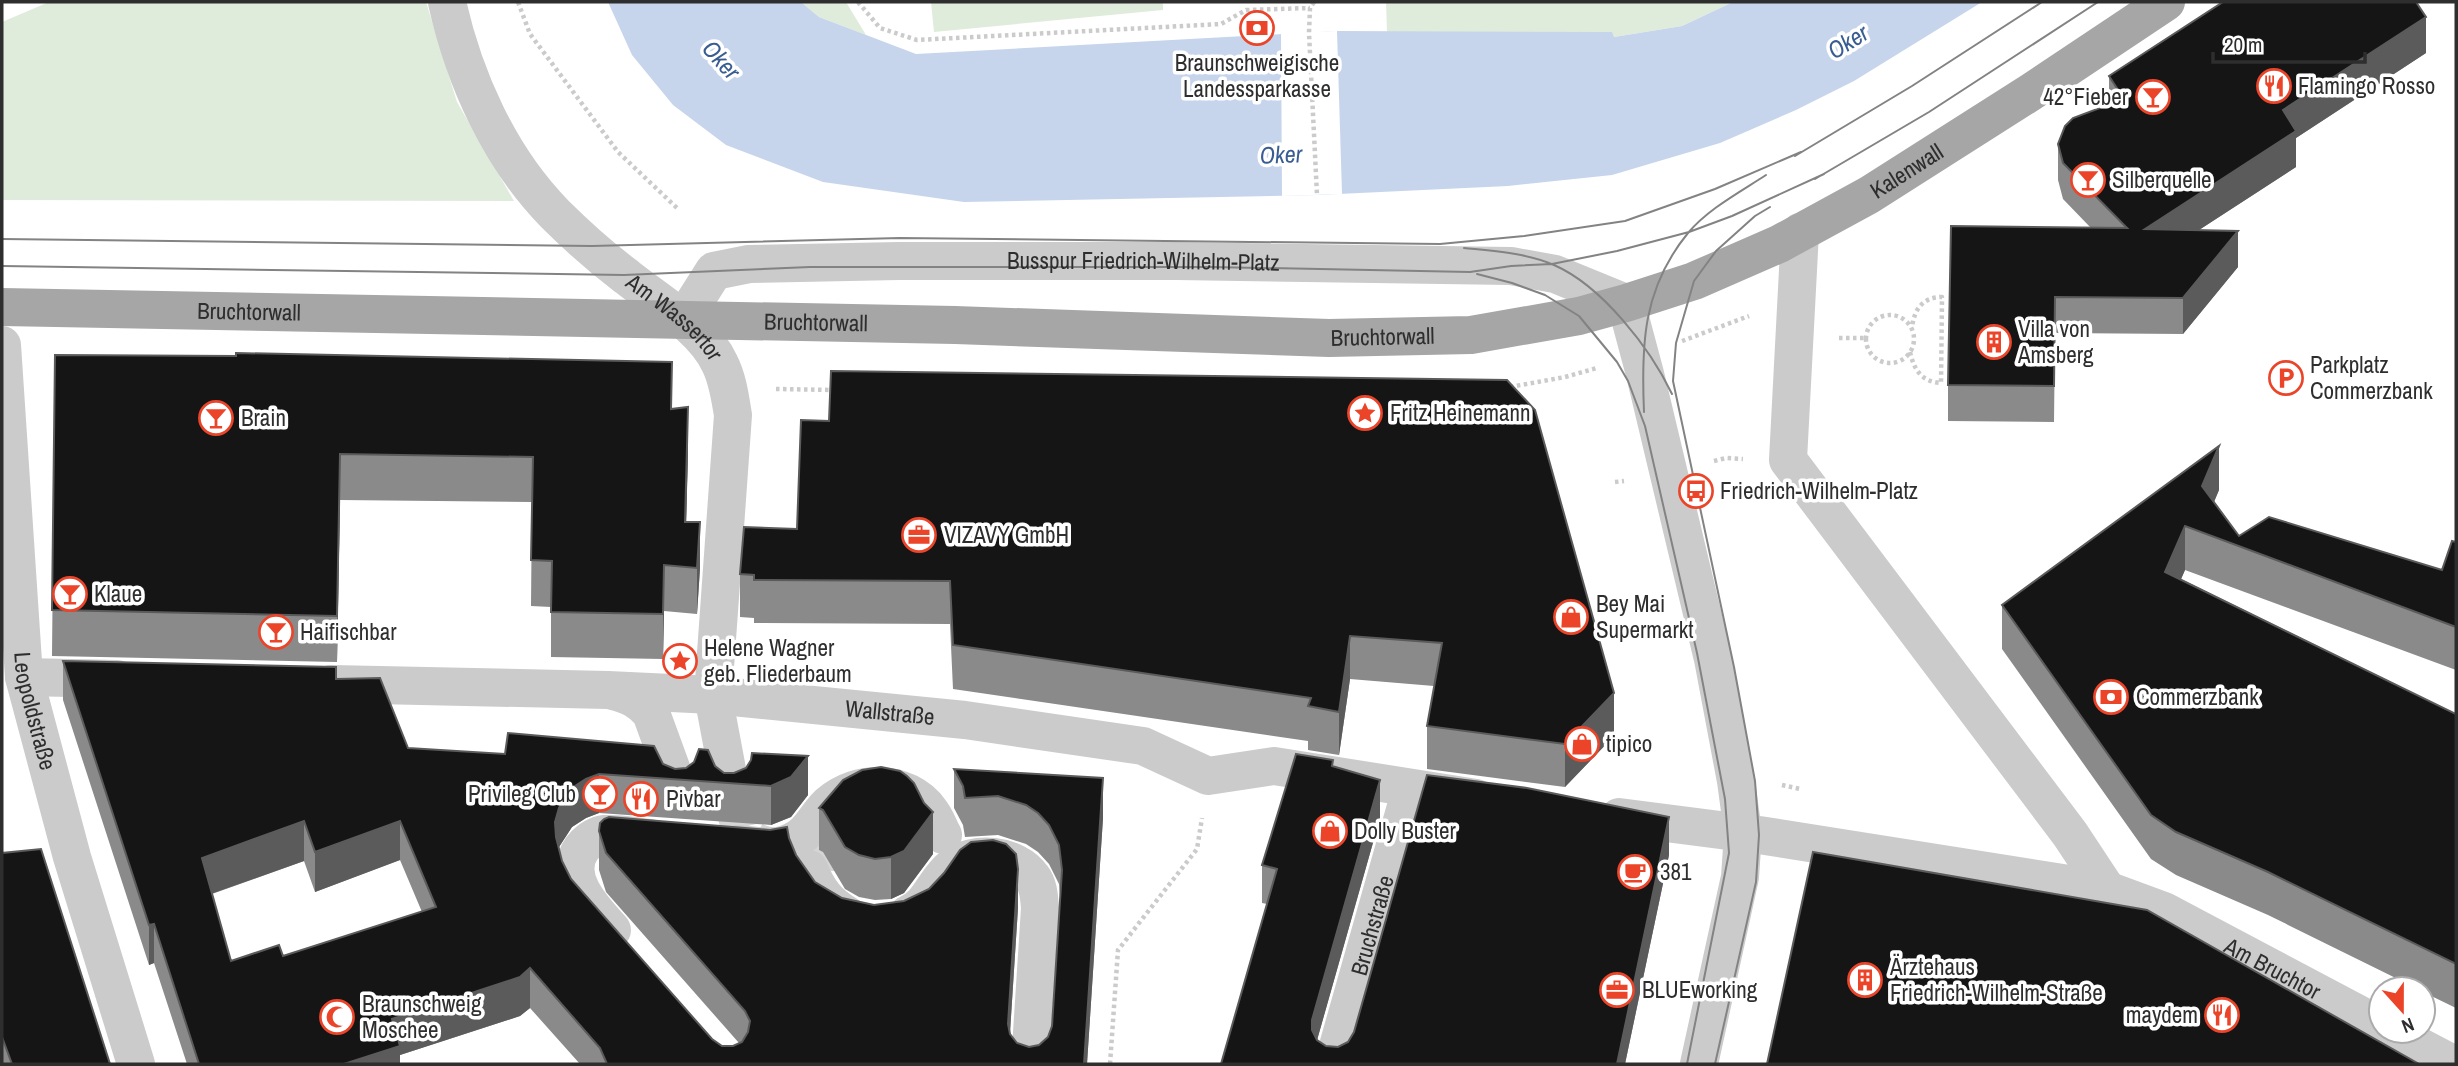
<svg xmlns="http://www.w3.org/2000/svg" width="2458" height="1066" font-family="'Archivo Narrow',sans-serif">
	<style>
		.green { fill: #e0ecdb }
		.water { fill: #c6d5ec }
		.pier { fill: #fff }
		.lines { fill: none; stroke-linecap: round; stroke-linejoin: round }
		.minor-tunnel { stroke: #d5d5d5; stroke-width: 38; stroke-dasharray: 38 19; stroke-linecap: butt }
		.path { stroke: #cbcbcb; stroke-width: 4.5; stroke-dasharray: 3.5 3.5; stroke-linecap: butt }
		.minor { stroke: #cbcbcb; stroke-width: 38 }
		.major { stroke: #a6a6a6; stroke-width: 38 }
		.tram { stroke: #838383; stroke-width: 2 }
		.wall { fill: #8a8a8a; fill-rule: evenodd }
		.shaded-wall { fill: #5b5b5b }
		.building { fill: #151515; stroke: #5b5b5b; stroke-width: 2; fill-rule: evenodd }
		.labels { text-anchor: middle; stroke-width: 7; stroke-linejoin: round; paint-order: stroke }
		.poi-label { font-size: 23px; fill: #2e2e2e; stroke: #fff; text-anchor: start }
		.street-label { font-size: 23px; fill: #2e2e2e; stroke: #fff }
		.water-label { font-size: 24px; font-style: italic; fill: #395d92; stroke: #fff }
	</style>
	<rect width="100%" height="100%" fill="#fff"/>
	<path class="green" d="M49,2H426L457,102L514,201L2,200V22Z
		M801,2H846L866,35L819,17Z
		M931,2H1163V10L934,32Z
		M1386,2H1733L1682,26L1614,37L1611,32H1387Z"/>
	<path class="water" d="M608,2H801L819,17L916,54L1337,31L1612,32L1614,37L1682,26L1733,2H1982L1854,81L1796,110L1720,143L1612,175L1508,186L1317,195L964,202L823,182L726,145L673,105L632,55Z"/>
	<path class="pier" d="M1337,31L1342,194L1282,196L1281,33Z"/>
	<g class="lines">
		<path class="minor-tunnel" d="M731,791L741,833L758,843L772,847L872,855"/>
		<path class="path" d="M518,2L530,34L618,152L677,208
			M858,2L880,28L917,40L1221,24L1246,10L1310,8
			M1314,2L1310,8L1309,33L1317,195
			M1866 339a24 24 0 1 1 48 0a24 24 0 1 1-48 0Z
			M1839,338H1866
			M1682,341L1749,316
			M1910,352C1914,370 1922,382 1941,383L1942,297C1923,297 1914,309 1912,328
			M1510,387L1565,377L1597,368
			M776,389L833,390
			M1714,461L1726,458L1743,459
			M1615,482L1624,481
			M1782,785L1800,789
			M1110,1064L1118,950L1197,849L1202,818"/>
		<g class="minor">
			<path id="s1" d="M447,2C464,78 499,157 555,214C577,236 602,258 627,277C657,301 704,328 720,364C728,380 730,398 733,415L713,695L731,791"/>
			<path d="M1800,232L1788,460L2070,834L2107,890"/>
			<path id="s2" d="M683,320L714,271L749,264L899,261H1176L1511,266L1555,274L1626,303L1645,374L1713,659L1736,781L1743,833L1740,877L1699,1064"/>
			<path id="s3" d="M2,345L24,677L72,857L136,1064"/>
			<path d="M24,677L117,679"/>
			<path id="s4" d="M331,684L608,690L713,695L965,720L1143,746L1208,776L1274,766L1476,798"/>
			<path d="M613,691C629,695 640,700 651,713L678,787"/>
			<path id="s5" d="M1619,817L1759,835L2107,890L2164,911L2381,1026"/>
			<path d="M738,844C755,845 775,850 791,842C810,834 815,817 829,804C857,779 907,779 930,811C936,818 939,828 943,835"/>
			<path d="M809,869C818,891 827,903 847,915"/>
			<path d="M908,914C930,905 934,881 952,867C973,850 1016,854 1032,877C1039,886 1039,897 1040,908L1030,1064"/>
			<path d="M612,930C594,910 561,877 582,848C588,841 596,835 605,834C620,833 636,837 650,838"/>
			<path d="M2390,1031L2453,1064"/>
			<path id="s6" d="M1333,1064L1411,789"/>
		</g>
		<path class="major" id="s7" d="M2,307L955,325L1329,338L1471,335L1579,316L1626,303L1694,281L1779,244L1869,195L2031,92L2166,2"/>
		<path class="tram" d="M1795,156L1912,86L2042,2
			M1815,179L1929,112L2098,2
			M2,239L592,246L900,238L1440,244L1524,236L1625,221L1715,189L1801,152
			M1464,248C1493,251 1527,253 1554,265C1602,286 1650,348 1672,394
			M2,266L624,275L810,267H1212L1470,272L1511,266L1552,264L1617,251L1689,232L1732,216L1824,174
			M1477,274L1512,283L1545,295L1579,316L1617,362L1628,381L1645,426L1697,653L1725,799L1729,853L1687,1064
			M1644,412C1641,344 1643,288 1688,233C1708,209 1740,192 1766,175
			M1715,1064L1756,882L1759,835L1755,781L1734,667L1673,381L1676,343L1694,281L1716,251L1755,216L1770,207"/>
	</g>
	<path class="wall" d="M2426,53L2296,138V167L2199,230L2238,267L2183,334L2055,333L2054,422L1948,421V385L2091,228L2063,199L2058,180V144L2109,105V76Z
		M55,355L672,409L688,453L686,522L700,568L697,614L664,611L663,659L551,657V607L531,606L532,502L340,500L337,662L52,656Z
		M1507,380L1614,736L1565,787L1427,769V726L1434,686L1350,679L1339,755L1308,750V741L953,689L950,624L754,623V618L740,617V574L797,529L829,421Z
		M2219,490L2214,502L2239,536L2442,570L2456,542V670L2185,570L2181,579L2456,714V1008L2423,992V989H2418L2268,915L2176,875L2151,859L2002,649V605Z
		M63,661L336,679L408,748L663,764L675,769L715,766L724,773L808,795L791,817L771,825L599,813L586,818L572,827L559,847L562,861L571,879L712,1039L722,1046H733L739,1043L606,892L599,870V831L789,838L796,855L815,882L842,898L874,905L1018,908L1010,1033L1017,1043L1029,1047L1039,1045L1048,1037L1052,1026L1060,896L1059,884L1049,864L1038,852L1026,844L998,835L965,837L963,825L954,808V769L1103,818L1087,1064H580L530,1008L520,1016L400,1055V1064H187L154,963L149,965L63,700ZM400,860L422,912L283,956L231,961L212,894L304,861L315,892Z
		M1333,766L1380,818L1317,1040L1326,1046L1338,1047L1669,855L1625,1064H1221L1267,904L1262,903V865Z
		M819,808L933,854L904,893L891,899L875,900L859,897L845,889L823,852L819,850Z
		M2,853L110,1064H2Z"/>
	<path class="shaded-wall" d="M2426,17V53L2296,138V167L2145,265V229L2283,110Z
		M2238,231V267L2183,334V298Z
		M688,407V453L685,568V522Z
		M2219,446V490L2202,530V486Z
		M340,454V500L337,662V616Z
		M700,522V568L697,614V568Z
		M2185,526V570L2165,616V572Z
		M664,565V611L663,659V614Z
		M1350,636V679L1339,755V712Z
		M1614,693V736L1565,787V744Z
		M808,756V795L791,817L771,825V786Z
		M599,774V813L586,818L572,827L559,847L555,861V822L559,808L572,788L586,779Z
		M1103,778V818L1087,1064H1084Z
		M1380,780V818L1312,1058V1020Z
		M933,812V854L904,893L891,899V857Z
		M1669,817V855L1625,1064H1617Z
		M304,821V861L202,897V858Z
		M400,821V860L315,892V852Z
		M1018,869V908L1008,1063V1024Z
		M154,924V963L149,965V925Z
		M530,968V1008L520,1016L400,1055V1064H344L392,1019Z"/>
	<path class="building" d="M2223,2H2416L2426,17L2283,110L2296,131L2145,229L2238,231L2183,298L2055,297L2054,386L1948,385L1951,226L2127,228L2063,163L2058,144L2065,126L2073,118L2124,99L2109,76Z
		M236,353L672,362L671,409L688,407L685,522H700L697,568L664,565L663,614L551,612L552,561L531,560L533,457L340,454L337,616L52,610L55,355L236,356Z
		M831,371L1507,380L1535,410L1614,693L1565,744L1427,726L1442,643L1350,636L1339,712L1308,706L1311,698L953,645L950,581L754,580V575L740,574L744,527L797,529L801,420L829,421Z
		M2219,446L2202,486L2239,536L2269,517L2442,570L2452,541L2456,542V627L2185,526L2165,572L2456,714V964L2268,872L2176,832L2151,815L2002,605Z
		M63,661L336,667V679L380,678L408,748L505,754L508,733L654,746L663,764L675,769L686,768L694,762L699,749L708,750L715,766L724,773H734L746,768L751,760L752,753L808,756L791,777L771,786L599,774L586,779L572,788L559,808L555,822L556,837L562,861L571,879L712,1039L722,1046H733L742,1042L748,1032L750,1021L745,1011L606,853L599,831L600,823L604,819L609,817L770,830L787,827L789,838L796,855L815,882L842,898L874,905L904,901L929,889L944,873L960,850L971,842L993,840L1006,844L1016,854L1018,869L1008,1024L1010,1034L1017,1043L1029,1047L1039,1045L1048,1037L1052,1026L1062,870L1059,845L1049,825L1038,813L1026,805L998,796L965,798L963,786L954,769L1103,778L1084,1064H607L600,1048L530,968L520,977L392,1019L400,1046L344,1064H199L154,924L149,925ZM304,821L315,852L400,821L436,907L283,956L279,945L231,961L202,858Z
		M1296,754L1333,760L1332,766L1380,780L1312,1020V1030L1317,1040L1326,1046L1338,1047L1348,1042L1354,1032L1427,775L1527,788L1669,817L1617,1064H1221L1277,869L1262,865Z
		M881,767L900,771L907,776L914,783L924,803L933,812L904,851L891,857L875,859L859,855L845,847L823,810L819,808L843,780L862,770Z
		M41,849L110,1064H12L2,1037V853Z
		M1813,852L2147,910L2419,1064H1767Z"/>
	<defs>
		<g id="bank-ring" transform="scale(1.75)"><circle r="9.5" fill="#fff" stroke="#eb4429" stroke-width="1.5"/><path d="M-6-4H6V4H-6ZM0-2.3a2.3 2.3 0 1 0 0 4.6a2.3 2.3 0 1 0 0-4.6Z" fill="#eb4429"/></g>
		<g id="restaurant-ring" transform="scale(1.75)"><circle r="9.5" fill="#fff" stroke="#eb4429" stroke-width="1.5"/><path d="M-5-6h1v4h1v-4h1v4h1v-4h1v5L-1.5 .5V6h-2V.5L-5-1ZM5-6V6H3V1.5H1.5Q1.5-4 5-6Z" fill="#eb4429"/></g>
		<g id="bar-ring" transform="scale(1.75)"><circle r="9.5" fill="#fff" stroke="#eb4429" stroke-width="1.5"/><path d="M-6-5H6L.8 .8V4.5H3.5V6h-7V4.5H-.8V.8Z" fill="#eb4429"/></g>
		<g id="building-ring" transform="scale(1.75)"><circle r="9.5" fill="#fff" stroke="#eb4429" stroke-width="1.5"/><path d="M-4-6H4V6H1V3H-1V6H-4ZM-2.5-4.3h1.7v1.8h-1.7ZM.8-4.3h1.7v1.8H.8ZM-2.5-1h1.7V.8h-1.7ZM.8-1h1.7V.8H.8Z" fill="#eb4429"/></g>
		<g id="parking-ring" transform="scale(1.75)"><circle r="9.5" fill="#fff" stroke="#eb4429" stroke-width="1.5"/><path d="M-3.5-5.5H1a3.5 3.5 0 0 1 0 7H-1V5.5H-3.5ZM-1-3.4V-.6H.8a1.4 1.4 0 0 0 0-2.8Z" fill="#eb4429"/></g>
		<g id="sight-ring" transform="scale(1.75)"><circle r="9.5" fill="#fff" stroke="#eb4429" stroke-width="1.5"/><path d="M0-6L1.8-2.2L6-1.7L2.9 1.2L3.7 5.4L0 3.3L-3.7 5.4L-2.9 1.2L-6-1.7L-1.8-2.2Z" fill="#eb4429"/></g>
		<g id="bus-ring" transform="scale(1.75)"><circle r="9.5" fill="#fff" stroke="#eb4429" stroke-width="1.5"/><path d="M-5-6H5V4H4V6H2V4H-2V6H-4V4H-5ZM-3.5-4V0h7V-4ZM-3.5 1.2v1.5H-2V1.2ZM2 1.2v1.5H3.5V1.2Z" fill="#eb4429"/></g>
		<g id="office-ring" transform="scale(1.75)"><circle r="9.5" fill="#fff" stroke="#eb4429" stroke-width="1.5"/><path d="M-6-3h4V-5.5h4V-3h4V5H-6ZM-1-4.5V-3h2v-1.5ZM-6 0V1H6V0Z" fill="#eb4429"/></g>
		<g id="shop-ring" transform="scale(1.75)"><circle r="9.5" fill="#fff" stroke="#eb4429" stroke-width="1.5"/><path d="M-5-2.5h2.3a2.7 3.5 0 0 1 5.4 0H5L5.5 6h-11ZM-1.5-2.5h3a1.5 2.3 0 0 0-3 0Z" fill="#eb4429"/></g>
		<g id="cafe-ring" transform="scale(1.75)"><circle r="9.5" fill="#fff" stroke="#eb4429" stroke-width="1.5"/><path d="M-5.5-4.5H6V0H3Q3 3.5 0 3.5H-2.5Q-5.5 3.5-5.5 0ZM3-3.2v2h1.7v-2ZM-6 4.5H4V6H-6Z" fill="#eb4429"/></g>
		<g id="mosque-ring" transform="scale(1.75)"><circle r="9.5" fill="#fff" stroke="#eb4429" stroke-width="1.5"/><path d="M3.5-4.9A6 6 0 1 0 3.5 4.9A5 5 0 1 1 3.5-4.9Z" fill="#eb4429"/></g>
	</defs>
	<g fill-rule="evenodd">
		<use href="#bank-ring" x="1257" y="28"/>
		<use href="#restaurant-ring" x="2274" y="86"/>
		<use href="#bar-ring" x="2153" y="97"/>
		<use href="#bar-ring" x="2088" y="180"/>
		<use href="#building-ring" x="1994" y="342"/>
		<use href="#parking-ring" x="2286" y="378"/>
		<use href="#sight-ring" x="1365" y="413"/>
		<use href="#bar-ring" x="216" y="418"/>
		<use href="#bus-ring" x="1696" y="491"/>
		<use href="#office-ring" x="919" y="535"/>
		<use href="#bar-ring" x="70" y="594"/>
		<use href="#shop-ring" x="1571" y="617"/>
		<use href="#bar-ring" x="276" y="632"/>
		<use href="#sight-ring" x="680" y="661"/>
		<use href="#bank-ring" x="2111" y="697"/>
		<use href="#shop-ring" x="1582" y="744"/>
		<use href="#bar-ring" x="600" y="794"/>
		<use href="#restaurant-ring" x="641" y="799"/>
		<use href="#shop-ring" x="1330" y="831"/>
		<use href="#cafe-ring" x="1635" y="872"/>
		<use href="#building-ring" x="1865" y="980"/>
		<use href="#office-ring" x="1617" y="990"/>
		<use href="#restaurant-ring" x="2222" y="1015"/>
		<use href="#mosque-ring" x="337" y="1017"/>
	</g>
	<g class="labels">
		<g class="poi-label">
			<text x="1257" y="71" text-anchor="middle">Braunschweigische<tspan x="1257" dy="26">Landessparkasse</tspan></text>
			<text x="2298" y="94">Flamingo Rosso</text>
			<text x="2128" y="105" text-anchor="end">42°Fieber</text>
			<text x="2112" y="188">Silberquelle</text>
			<text x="2018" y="337">Villa von<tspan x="2018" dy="26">Amsberg</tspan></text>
			<text x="2310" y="373">Parkplatz<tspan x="2310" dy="26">Commerzbank</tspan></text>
			<text x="1390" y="421">Fritz Heinemann</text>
			<text x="241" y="426">Brain</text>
			<text x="1720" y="499">Friedrich-Wilhelm-Platz</text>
			<text x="944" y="543">VIZAVY GmbH</text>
			<text x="94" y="602">Klaue</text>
			<text x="1596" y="612">Bey Mai<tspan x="1596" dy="26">Supermarkt</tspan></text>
			<text x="300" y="640">Haifischbar</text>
			<text x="704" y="656">Helene Wagner<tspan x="704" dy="26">geb. Fliederbaum</tspan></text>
			<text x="2136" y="705">Commerzbank</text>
			<text x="1606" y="752">tipico</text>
			<text x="576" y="802" text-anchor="end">Privileg Club</text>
			<text x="666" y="807">Pivbar</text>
			<text x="1354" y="839">Dolly Buster</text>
			<text x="1660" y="880">381</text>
			<text x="1890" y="975">Ärztehaus<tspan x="1890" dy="26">Friedrich-Wilhelm-Straße</tspan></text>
			<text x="1642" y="998">BLUEworking</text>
			<text x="362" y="1012">Braunschweig<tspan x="362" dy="26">Moschee</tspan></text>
			<text x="2198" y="1023" text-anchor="end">maydem</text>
		</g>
		<g class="street-label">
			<text dy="8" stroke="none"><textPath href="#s7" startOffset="1939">Kalenwall</textPath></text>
			<text dy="8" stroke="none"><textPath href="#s2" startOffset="488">Busspur Friedrich-Wilhelm-Platz</textPath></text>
			<text dy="8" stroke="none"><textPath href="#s7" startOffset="247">Bruchtorwall</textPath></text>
			<text dy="8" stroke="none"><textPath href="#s1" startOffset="399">Am Wassertor</textPath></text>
			<text dy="8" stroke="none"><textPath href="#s7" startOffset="814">Bruchtorwall</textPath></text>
			<text dy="8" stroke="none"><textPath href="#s7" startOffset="1381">Bruchtorwall</textPath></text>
			<text dy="8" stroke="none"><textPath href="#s3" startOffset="368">Leopoldstraße</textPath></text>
			<text dy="8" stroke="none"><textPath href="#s4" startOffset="560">Wallstraße</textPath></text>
			<text dy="8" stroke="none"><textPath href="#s6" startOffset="144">Bruchstraße</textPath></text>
			<text dy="8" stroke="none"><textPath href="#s5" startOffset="677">Am Bruchtor</textPath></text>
		</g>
		<g class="water-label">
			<text transform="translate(1848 42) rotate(-32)" y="8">Oker</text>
			<text transform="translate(721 60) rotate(48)" y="8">Oker</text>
			<text transform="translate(1281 155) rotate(-2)" y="8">Oker</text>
		</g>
	</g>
	<rect width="2458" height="1066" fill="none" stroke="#2e2e2e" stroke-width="7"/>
	<g transform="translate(2402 1010) rotate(159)"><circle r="33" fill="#ffffff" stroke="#ababab" stroke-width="2"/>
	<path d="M0-5L12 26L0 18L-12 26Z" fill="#eb4429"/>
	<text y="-10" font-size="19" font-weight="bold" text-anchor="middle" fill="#2e2e2e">N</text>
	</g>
	<path d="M2213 52v10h152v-10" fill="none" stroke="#2e2e2e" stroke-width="3.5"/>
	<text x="2224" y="52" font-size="21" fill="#2e2e2e" stroke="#ffffff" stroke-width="5" paint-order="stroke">20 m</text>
</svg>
